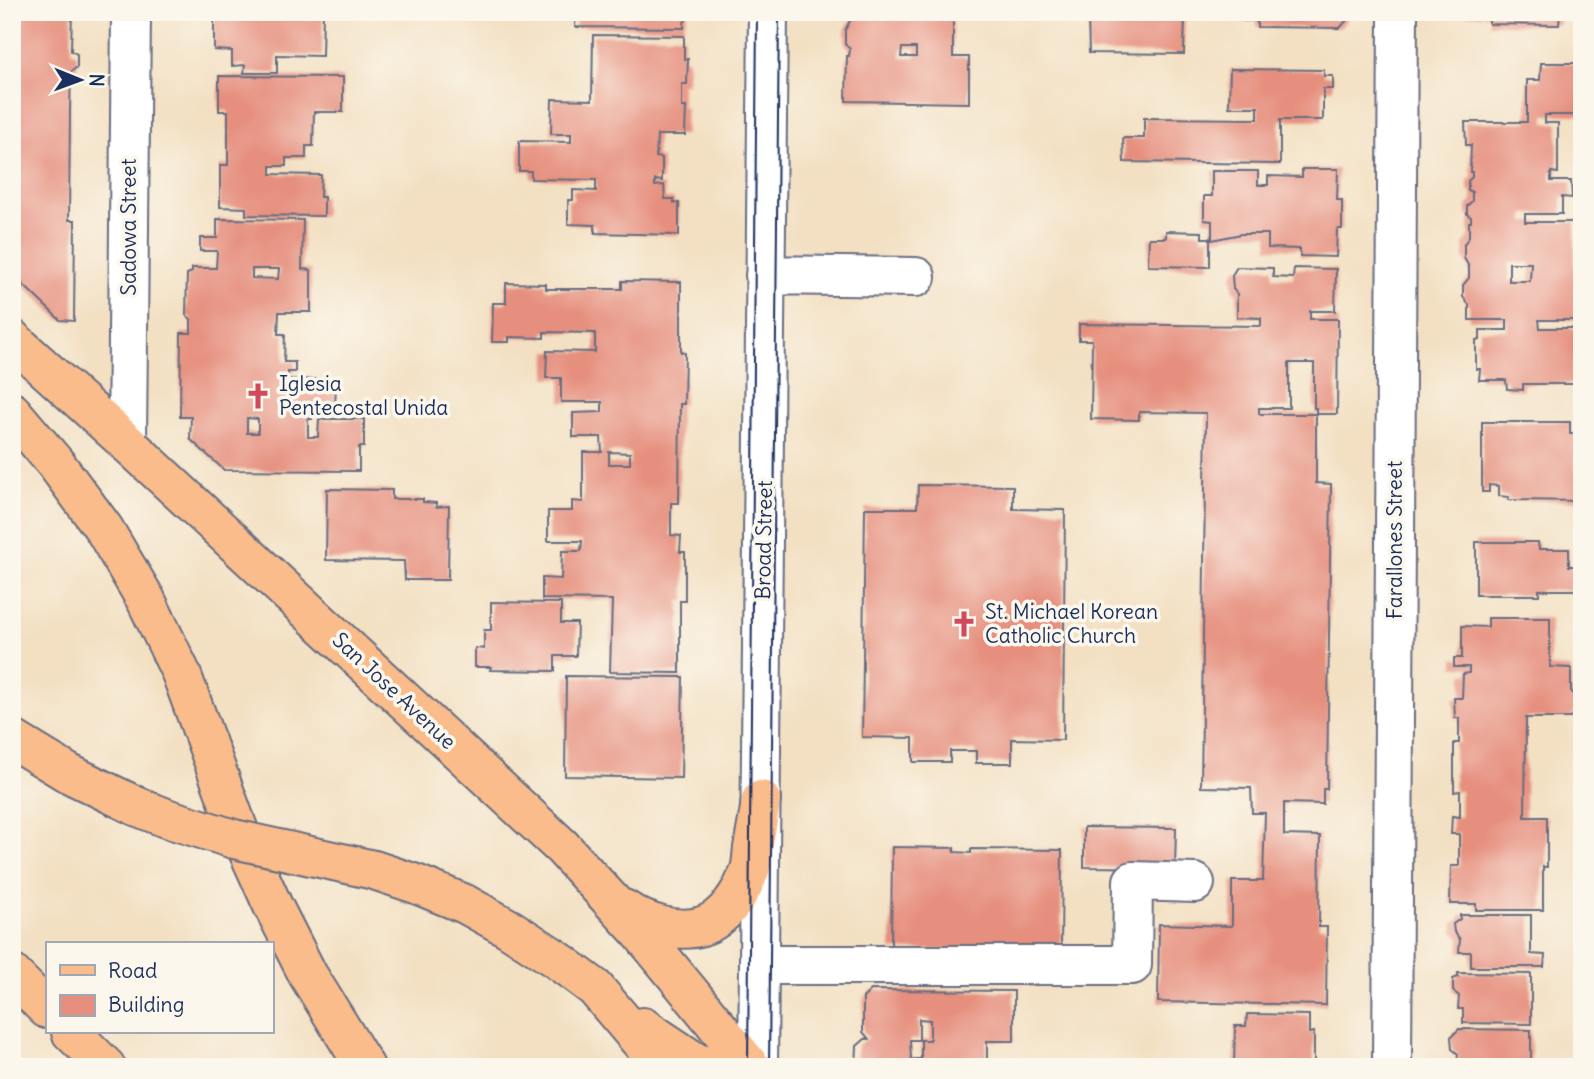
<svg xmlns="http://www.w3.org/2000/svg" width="1594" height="1079" font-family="Delius,sans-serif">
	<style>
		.building { fill: #e68f7e; fill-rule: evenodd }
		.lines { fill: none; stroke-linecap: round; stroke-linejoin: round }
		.minor-casing { stroke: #676d81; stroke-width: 42 }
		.major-casing { stroke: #676d81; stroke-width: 42 }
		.highway-casing { stroke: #676d81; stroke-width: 42 }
		.minor { stroke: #fff; stroke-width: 38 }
		.major { stroke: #fabc8b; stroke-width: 38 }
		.highway { stroke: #fabc8b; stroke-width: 38 }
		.tram { stroke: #1b2f5e; stroke-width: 2 }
		.major-bridge-casing { stroke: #676d81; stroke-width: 42; stroke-linecap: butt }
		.major-bridge { stroke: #fabc8b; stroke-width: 38 }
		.labels { text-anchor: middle; stroke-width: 7; stroke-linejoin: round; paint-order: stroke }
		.street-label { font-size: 21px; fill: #1b2f5e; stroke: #fbf7ec }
		.poi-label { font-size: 21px; fill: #1b2f5e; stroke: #fbf7ec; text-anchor: start }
	</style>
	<rect width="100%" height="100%" fill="#fbf7ec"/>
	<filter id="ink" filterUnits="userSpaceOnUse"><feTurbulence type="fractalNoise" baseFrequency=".0143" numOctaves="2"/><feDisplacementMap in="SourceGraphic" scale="14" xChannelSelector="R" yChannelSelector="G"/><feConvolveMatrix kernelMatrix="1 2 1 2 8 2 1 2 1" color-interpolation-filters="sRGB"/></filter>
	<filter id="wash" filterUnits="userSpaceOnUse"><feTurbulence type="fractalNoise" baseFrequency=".00686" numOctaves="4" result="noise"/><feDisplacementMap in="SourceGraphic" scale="28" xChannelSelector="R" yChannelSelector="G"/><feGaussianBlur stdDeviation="1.57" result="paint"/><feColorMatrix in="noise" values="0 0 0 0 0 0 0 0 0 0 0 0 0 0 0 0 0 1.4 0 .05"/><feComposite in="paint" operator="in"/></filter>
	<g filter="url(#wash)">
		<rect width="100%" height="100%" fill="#f3e0c3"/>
		<g id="blocks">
			<path class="building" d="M13,12H72L71,51L77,54V67L71,72L70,110L69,220H75L74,321L60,320L12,274Z
				M243,12H323L322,56L277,55V73H244L245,65L232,66V51L214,50V13L243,14Z
				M576,12H688V15L684,23V28L575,27Z
				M875,12H953V57H969V103L846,101L847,56H849L850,49L845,44V30L850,21V16H875ZM902,48H916V57H901Z
				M1110,12H1185L1184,54L1089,53L1088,17H1110Z
				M1245,12H1347V20L1340,28L1257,27V20L1244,21Z
				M1460,12H1560L1559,25L1489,24V15H1461Z
				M593,35L684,36V59H688L687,84H682V107H686L685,135H657L656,157L662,158V181L655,180V186L664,185L665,199H674V203H679V235L595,233V225L568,224V200H573V190L596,191V180L531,179V171H519V141L571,142V134H551L552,99L592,100Z
				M1541,63H1582V115H1545V123H1558V173L1551,172V181H1571L1572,198L1562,197V214H1525V222H1575V271H1581L1582,284V309H1579V320H1539L1540,328H1582V384H1523V390L1507,389L1506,380H1479L1480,369H1476V340H1480V330H1507V320H1469V305L1463,297V285L1469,278V267L1464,258V244L1469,237V222H1471V217L1467,214V206L1472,201V192L1468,190V181L1472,177V172H1470L1471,145H1466L1465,122H1527V80H1540ZM1509,263H1531L1530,281H1509Z
				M1230,69L1324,70V76H1333V89H1323V120H1280V164L1124,162L1123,138H1144V118L1258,119V107H1229Z
				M219,76L343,77V112H314L313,146H306V158H286V166H271V174L321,175L320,197H324V216L246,215V208L220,207V165H228V111H219Z
				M1302,169H1338L1337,200H1342V229H1337L1336,257L1300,256V249L1268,248V234H1241L1212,240V221L1204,220V196H1212V171H1258V185H1268V176L1302,177Z
				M217,219L303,220L302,269L311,270V312H279L278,334H285L284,362H295V372H288V379L336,380L335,412L312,413V419H308V437H318L319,419H364V447H359V471L224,470L190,439L191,417H180L181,333H191V319L186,315L187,274L192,272V268H216L217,251H200V238H217ZM252,269H279L278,279L252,278ZM247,418L258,419V433H247Z
				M1166,231L1202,232V238H1210V267L1148,266L1149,238H1166Z
				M1237,267L1273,268V277L1293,278L1294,268L1336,269L1335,311H1310V319H1338L1337,414H1316V483L1331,484L1327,789H1323V804L1284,803V835L1320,836L1319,927H1327L1326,1005L1158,1002L1159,924L1232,926V881H1263L1265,813H1252L1251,788L1201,787L1206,413L1139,412V420L1091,419L1092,340H1079V324L1261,326V318L1237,317V294L1233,289L1232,275ZM1289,363H1314V408H1316V414H1259V408H1289Z
				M622,281L681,282V352L685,353L684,404H680L679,503H671V535L681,536L680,552H685V601H680V673L610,672L612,600L542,599V578L561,579L562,551H581L582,541H548V511H572V501L583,502V452H602L601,437H573V413L602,412V402H561V378H546L547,351L595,352V333L544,332V338L509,337V342H492L493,303H506V283L546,284V289H622ZM609,452L630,453V464H609Z
				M1482,422H1570V434H1577L1576,472H1580V501L1508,500L1509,497L1499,496V486L1489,485V492H1482Z
				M918,485L1013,486V509L1065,510L1063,740L1012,739V763H976V751H950V762H913V738L862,737L865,508H917Z
				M327,489L392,490V499H423V502L436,503V507L449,506L448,580H405L404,561L326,560Z
				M1476,542H1538L1539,549H1569V566H1582V590H1539V595H1476Z
				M491,602L561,603V623H577L576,656H555V671L490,670L491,667H475V648L484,649V630H491Z
				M1488,618H1550V667L1571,668V691L1576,698V711L1570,718H1526L1525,817H1547V867H1543V910H1476V904H1450L1451,866H1459V834H1451L1452,816L1460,817V791L1454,792V743H1459V718H1455L1454,698H1462L1463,674L1469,673V667H1454V658H1462V626L1488,627Z
				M566,676L683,677L681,778L565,776Z
				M1084,827L1176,828L1175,868L1084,867Z
				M892,847L954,848V852L971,853V849L1062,850L1061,951L891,950Z
				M1460,915H1531V954L1545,955L1544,967H1471V952H1459L1460,939L1454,932L1453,924L1460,919Z
				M1458,973L1531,974V1024L1463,1023V1009H1458L1459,996L1453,991V979L1458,977Z
				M871,990L1014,991V1041H987V1067H856L857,1046L865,1039H869L863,1032V998ZM919,1019L930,1020V1040H921V1059H911L910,1040H919Z
				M1247,1014L1309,1015V1033L1314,1032V1067H1234L1235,1026H1246Z
				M1459,1029L1531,1030V1067H1463V1065L1457,1064L1458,1054L1452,1049L1451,1037Z"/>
		</g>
	</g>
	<g filter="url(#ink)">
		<use href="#blocks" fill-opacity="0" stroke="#676d81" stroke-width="2"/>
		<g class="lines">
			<g class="minor-casing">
				<path id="minor" d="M765,275L916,277
					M127,443L131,12
					M759,965H1132L1133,881L1195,883
					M758,1067L768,12
					M1392,1067L1398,12"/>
			</g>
			<g class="major-casing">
				<path id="major" d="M12,339L127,443L562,847L641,933L751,1067
					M12,739L68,773L136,806
					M374,870L416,884L465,904L510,929L556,959L595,988L662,1067
					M624,909C644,923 678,934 702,926C725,919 742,892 750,870C752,863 752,855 753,848C756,832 759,816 761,800
					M643,1027L697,1063L715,1067"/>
			</g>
			<g class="highway-casing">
				<path id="highway" d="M12,412L56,464L104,529L146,600L181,673L239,831L273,906L308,975L365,1067
					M12,974L47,1009
					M71,1032L106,1067"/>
			</g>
			<use href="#minor" class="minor"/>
			<use href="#major" class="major"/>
			<use href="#highway" class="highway"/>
			<path class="tram" d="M748,1067L757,12
				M769,1067L779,12"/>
			<g class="major-bridge-casing">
				<path id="major-bridge" d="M136,806L166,818L234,839L374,870"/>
			</g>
			<use href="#major-bridge" class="major-bridge"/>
		</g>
	</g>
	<defs>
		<g id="church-bare" transform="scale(2.1)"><path d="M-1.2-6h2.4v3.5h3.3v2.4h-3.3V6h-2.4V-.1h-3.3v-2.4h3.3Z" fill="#d1495b" stroke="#fbf7ec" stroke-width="2.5" paint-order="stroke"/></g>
	</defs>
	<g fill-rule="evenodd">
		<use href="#church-bare" x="258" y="396"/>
		<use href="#church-bare" x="964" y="624"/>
	</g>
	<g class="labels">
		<g class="street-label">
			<text transform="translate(129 227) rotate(-90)" y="7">Sadowa Street</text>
			<text transform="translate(764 540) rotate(-89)" y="7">Broad Street</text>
			<text transform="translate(1395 540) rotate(-90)" y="7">Farallones Street</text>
			<text transform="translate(394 691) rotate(43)" y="7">San Jose Avenue</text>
		</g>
		<g class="poi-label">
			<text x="279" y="391">Iglesia<tspan x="279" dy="24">Pentecostal Unida</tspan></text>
			<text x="985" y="619">St. Michael Korean<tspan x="985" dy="24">Catholic Church</tspan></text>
		</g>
	</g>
	<rect width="1594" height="1079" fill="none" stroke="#fbf7ec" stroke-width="42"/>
	<rect x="46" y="942" width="228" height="91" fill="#fbf7ec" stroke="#a1a7b3" stroke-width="2"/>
	<rect x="60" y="965" width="35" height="10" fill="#fabc8b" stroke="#a1a7b3" stroke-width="2"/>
	<text x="108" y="978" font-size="21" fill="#1b2f5e">Road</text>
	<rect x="60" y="995" width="35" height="21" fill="#e68f7e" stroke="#a1a7b3" stroke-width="2"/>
	<text x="108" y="1012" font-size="21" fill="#1b2f5e">Building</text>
	<g transform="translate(80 80) rotate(91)" stroke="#fbf7ec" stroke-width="5" paint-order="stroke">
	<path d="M0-5L12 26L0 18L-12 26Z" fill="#1b2f5e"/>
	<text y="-10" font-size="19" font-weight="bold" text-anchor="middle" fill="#1b2f5e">N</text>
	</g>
</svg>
